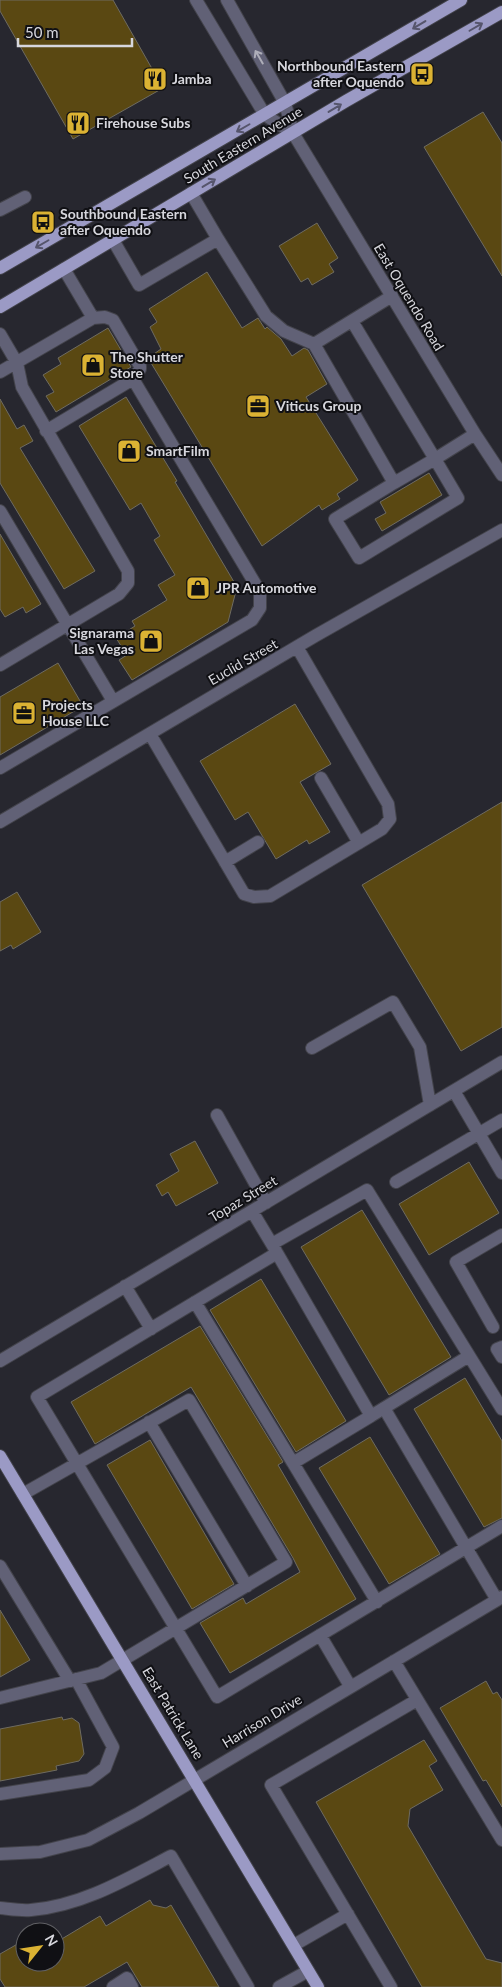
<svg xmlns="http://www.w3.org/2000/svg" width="502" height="1987" font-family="Lato,sans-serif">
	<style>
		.building { fill: #5a4812; stroke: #6e6b61 }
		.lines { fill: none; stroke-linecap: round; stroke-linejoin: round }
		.minor-casing { stroke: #43434b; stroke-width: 14 }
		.major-casing { stroke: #43434b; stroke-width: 14 }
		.minor { stroke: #616176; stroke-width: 12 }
		.major { stroke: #9b9ac5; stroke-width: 12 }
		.oneway { stroke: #56556c }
		.oneway2 { stroke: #aeaeb9 }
		.labels { text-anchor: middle; stroke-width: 4; stroke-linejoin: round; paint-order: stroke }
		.poi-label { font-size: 14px; font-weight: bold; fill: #d7d7dd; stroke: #101014; text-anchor: start }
		.street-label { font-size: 14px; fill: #d7d7dd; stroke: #101014 }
	</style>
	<rect width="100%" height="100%" fill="#27272f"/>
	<path class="building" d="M0,0H113L163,88L73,139L0,11Z
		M483,112L502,143V276L424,147Z
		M317,223L338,258L329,264L334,272L312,285L308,278L301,282L279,246Z
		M207,272L242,328L258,318L265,329L267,327L281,339L292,356L304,348L308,350L327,384L306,397L358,480L337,494L340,499L322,510L319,505L262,546L148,358L161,349L150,327L157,322L149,309Z
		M108,328L131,367L56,412L46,396L54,392L43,375L61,364L58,358Z
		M126,397L177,481L175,482L237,587L228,622L132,680L119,660L127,655L116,638L135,626L132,621L167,600L158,585L175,575L154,540L160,536L141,503L130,510L79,426Z
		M0,399L17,429L24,425L33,441L20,448L95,571L64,589L0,483Z
		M429,473L442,495L382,531L375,519L386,513L380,502Z
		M0,534L41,604L26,613L23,607L5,617L0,609Z
		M58,663L83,706L0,755V697Z
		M295,704L331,764L300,782L330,832L309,844L307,840L276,859L248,812L235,820L200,761Z
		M502,802V1027L461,1051L362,885Z
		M17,892L41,932L13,949L11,945L0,951V902Z
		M195,1141L218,1183L176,1206L168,1192L162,1196L156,1185L179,1171L170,1154Z
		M469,1162L499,1213L429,1255L399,1204Z
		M362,1210L451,1357L389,1395L301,1247Z
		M261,1279L346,1421L296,1452L210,1310Z
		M200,1326L283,1462L278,1465L356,1599L230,1673L200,1623L243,1598L246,1604L300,1572L293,1558L191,1387L95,1444L71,1402Z
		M465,1378L502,1441V1518L484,1527L414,1409Z
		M370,1437L440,1554L389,1584L319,1468Z
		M150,1440L234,1584L192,1609L107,1465Z
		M0,1610L30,1660L0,1677Z
		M486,1681L493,1694L497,1692L502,1700V1807L486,1780L483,1781L440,1708Z
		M62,1717L63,1720L72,1718L79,1723L84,1754L79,1761L56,1766L57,1770L0,1781V1729Z
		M424,1740L437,1761L429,1766L443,1790L410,1809L408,1826L486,1959L502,1963V1987H422L316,1802Z
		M150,1900L153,1905L166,1908L171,1905L219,1987H142L127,1962L84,1987H5L0,1979V1954L21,1942L25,1948V1962H55V1943L100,1916L106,1926Z"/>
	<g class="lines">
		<g class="minor-casing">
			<path id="minor" d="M196,0L265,115L293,133
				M227,0L285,103L293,133L475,434L502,475
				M0,210L25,197
				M218,239L266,316L284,331L314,344L392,296
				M113,240L139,285L218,239L191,193
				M0,334L17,363L22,387L128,571V583L119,594L0,665
				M314,344L394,483L435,459L352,321
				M0,372L93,318L64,269
				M46,431L133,379
				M394,483L335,519L359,558L458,498L435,459L475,434
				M0,511L113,701
				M150,734L244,894L254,897L270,896L382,829L390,819L388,804L297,647
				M0,768L252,620L260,608V592L133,379L140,369V366L113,320L105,317L93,318
				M321,778L359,843
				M0,822L315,636L502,530
				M225,862L258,842
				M312,1048L393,1002L420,1047L430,1105
				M454,1091L502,1173
				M217,1115L266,1203
				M396,1182L502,1120
				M252,1211L276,1251
				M272,1244L367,1190L502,1409
				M125,1286L151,1329
				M195,1302L293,1463
				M493,1327L456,1262L502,1235
				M502,1347L497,1349L502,1357
				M469,1356L371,1416L277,1253L37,1397L217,1697L502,1526
				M0,1361L502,1062
				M384,1408L497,1600
				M371,1416L293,1463L377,1602
				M149,1422L247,1586
				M0,1566L70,1681
				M320,1635L350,1686
				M394,1661L502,1840
				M0,1698L101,1673L286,1562L189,1400L23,1494
				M0,1794L89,1780L105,1768L113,1747L76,1679
				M0,1854L40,1852L88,1840L139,1813L502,1597
				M0,1908C10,1909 21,1911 31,1910C81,1906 127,1879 171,1856L248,1987
				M294,1945L348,1914
				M113,1987L127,1978L132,1987
				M279,1987L308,1971
				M391,1987L271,1785L417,1700"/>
		</g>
		<g class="major-casing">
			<path id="major" d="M0,268L461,0
				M0,307L346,101L502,12
				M0,1456L318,1987"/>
		</g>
		<use href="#minor" class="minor"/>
		<use href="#major" class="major"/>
	</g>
	<defs><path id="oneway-shaft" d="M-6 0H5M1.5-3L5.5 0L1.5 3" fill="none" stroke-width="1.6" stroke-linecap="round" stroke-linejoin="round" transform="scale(1.25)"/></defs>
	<g class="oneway">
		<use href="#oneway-shaft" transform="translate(419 25) rotate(149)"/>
		<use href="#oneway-shaft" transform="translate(476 27) rotate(-30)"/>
		<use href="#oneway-shaft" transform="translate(335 108) rotate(-31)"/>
		<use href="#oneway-shaft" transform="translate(243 128) rotate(150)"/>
		<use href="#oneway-shaft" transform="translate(209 183) rotate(-31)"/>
		<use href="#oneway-shaft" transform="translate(42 244) rotate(150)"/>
	</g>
	<use class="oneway2" href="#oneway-shaft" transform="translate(259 57) rotate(-120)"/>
	<defs>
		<g id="bus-square" transform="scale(1.25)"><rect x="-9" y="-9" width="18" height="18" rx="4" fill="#dbb233" stroke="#101014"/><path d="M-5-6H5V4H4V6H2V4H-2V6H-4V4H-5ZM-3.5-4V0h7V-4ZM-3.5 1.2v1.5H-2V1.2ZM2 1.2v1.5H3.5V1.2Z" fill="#111"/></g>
		<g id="restaurant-square" transform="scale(1.25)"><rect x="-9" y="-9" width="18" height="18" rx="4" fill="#dbb233" stroke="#101014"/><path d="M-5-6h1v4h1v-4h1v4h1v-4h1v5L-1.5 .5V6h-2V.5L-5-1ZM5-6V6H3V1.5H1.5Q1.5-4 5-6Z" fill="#111"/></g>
		<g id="shop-square" transform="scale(1.25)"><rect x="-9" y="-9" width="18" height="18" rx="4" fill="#dbb233" stroke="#101014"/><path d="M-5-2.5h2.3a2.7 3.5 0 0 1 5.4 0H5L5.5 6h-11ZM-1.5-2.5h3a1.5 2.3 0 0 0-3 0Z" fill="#111"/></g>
		<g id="office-square" transform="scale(1.25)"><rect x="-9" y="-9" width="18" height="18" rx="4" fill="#dbb233" stroke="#101014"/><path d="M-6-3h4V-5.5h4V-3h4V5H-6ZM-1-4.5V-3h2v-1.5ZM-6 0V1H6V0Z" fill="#111"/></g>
	</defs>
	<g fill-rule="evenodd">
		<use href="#bus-square" x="422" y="74"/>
		<use href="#restaurant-square" x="155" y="79"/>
		<use href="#restaurant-square" x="78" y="123"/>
		<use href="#bus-square" x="43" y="222"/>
		<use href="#shop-square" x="93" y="365"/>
		<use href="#office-square" x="258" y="406"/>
		<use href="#shop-square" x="129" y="451"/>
		<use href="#shop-square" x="198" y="588"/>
		<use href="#shop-square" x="151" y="641"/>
		<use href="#office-square" x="24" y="713"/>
	</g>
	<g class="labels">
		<g class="poi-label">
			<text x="404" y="71" text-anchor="end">Northbound Eastern<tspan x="404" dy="16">after Oquendo</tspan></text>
			<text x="172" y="84">Jamba</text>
			<text x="96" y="128">Firehouse Subs</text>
			<text x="60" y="219">Southbound Eastern<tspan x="60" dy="16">after Oquendo</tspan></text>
			<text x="110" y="362">The Shutter<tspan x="110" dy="16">Store</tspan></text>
			<text x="276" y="411">Viticus Group</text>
			<text x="146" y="456">SmartFilm</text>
			<text x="216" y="593">JPR Automotive</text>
			<text x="134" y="638" text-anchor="end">Signarama<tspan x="134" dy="16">Las Vegas</tspan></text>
			<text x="42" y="710">Projects<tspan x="42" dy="16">House LLC</tspan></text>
		</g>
		<g class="street-label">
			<text transform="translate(243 145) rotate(-31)" y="5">South Eastern Avenue</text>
			<text transform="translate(409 297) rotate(59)" y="5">East Oquendo Road</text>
			<text transform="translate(243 662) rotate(-30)" y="5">Euclid Street</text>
			<text transform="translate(243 1199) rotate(-31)" y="5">Topaz Street</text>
			<text transform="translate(173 1713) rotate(59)" y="5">East Patrick Lane</text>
			<text transform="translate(262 1721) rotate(-31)" y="5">Harrison Drive</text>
		</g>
	</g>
	<g transform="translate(40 1947) rotate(60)"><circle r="24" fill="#101014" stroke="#606064"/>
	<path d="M0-4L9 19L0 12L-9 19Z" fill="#dbb233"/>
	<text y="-8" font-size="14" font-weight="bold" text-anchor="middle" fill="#d7d7dd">N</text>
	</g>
	<path d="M18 38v8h114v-8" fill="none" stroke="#d7d7dd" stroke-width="2.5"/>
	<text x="25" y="38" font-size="15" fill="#d7d7dd" stroke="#101014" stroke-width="4" paint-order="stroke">50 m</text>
</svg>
